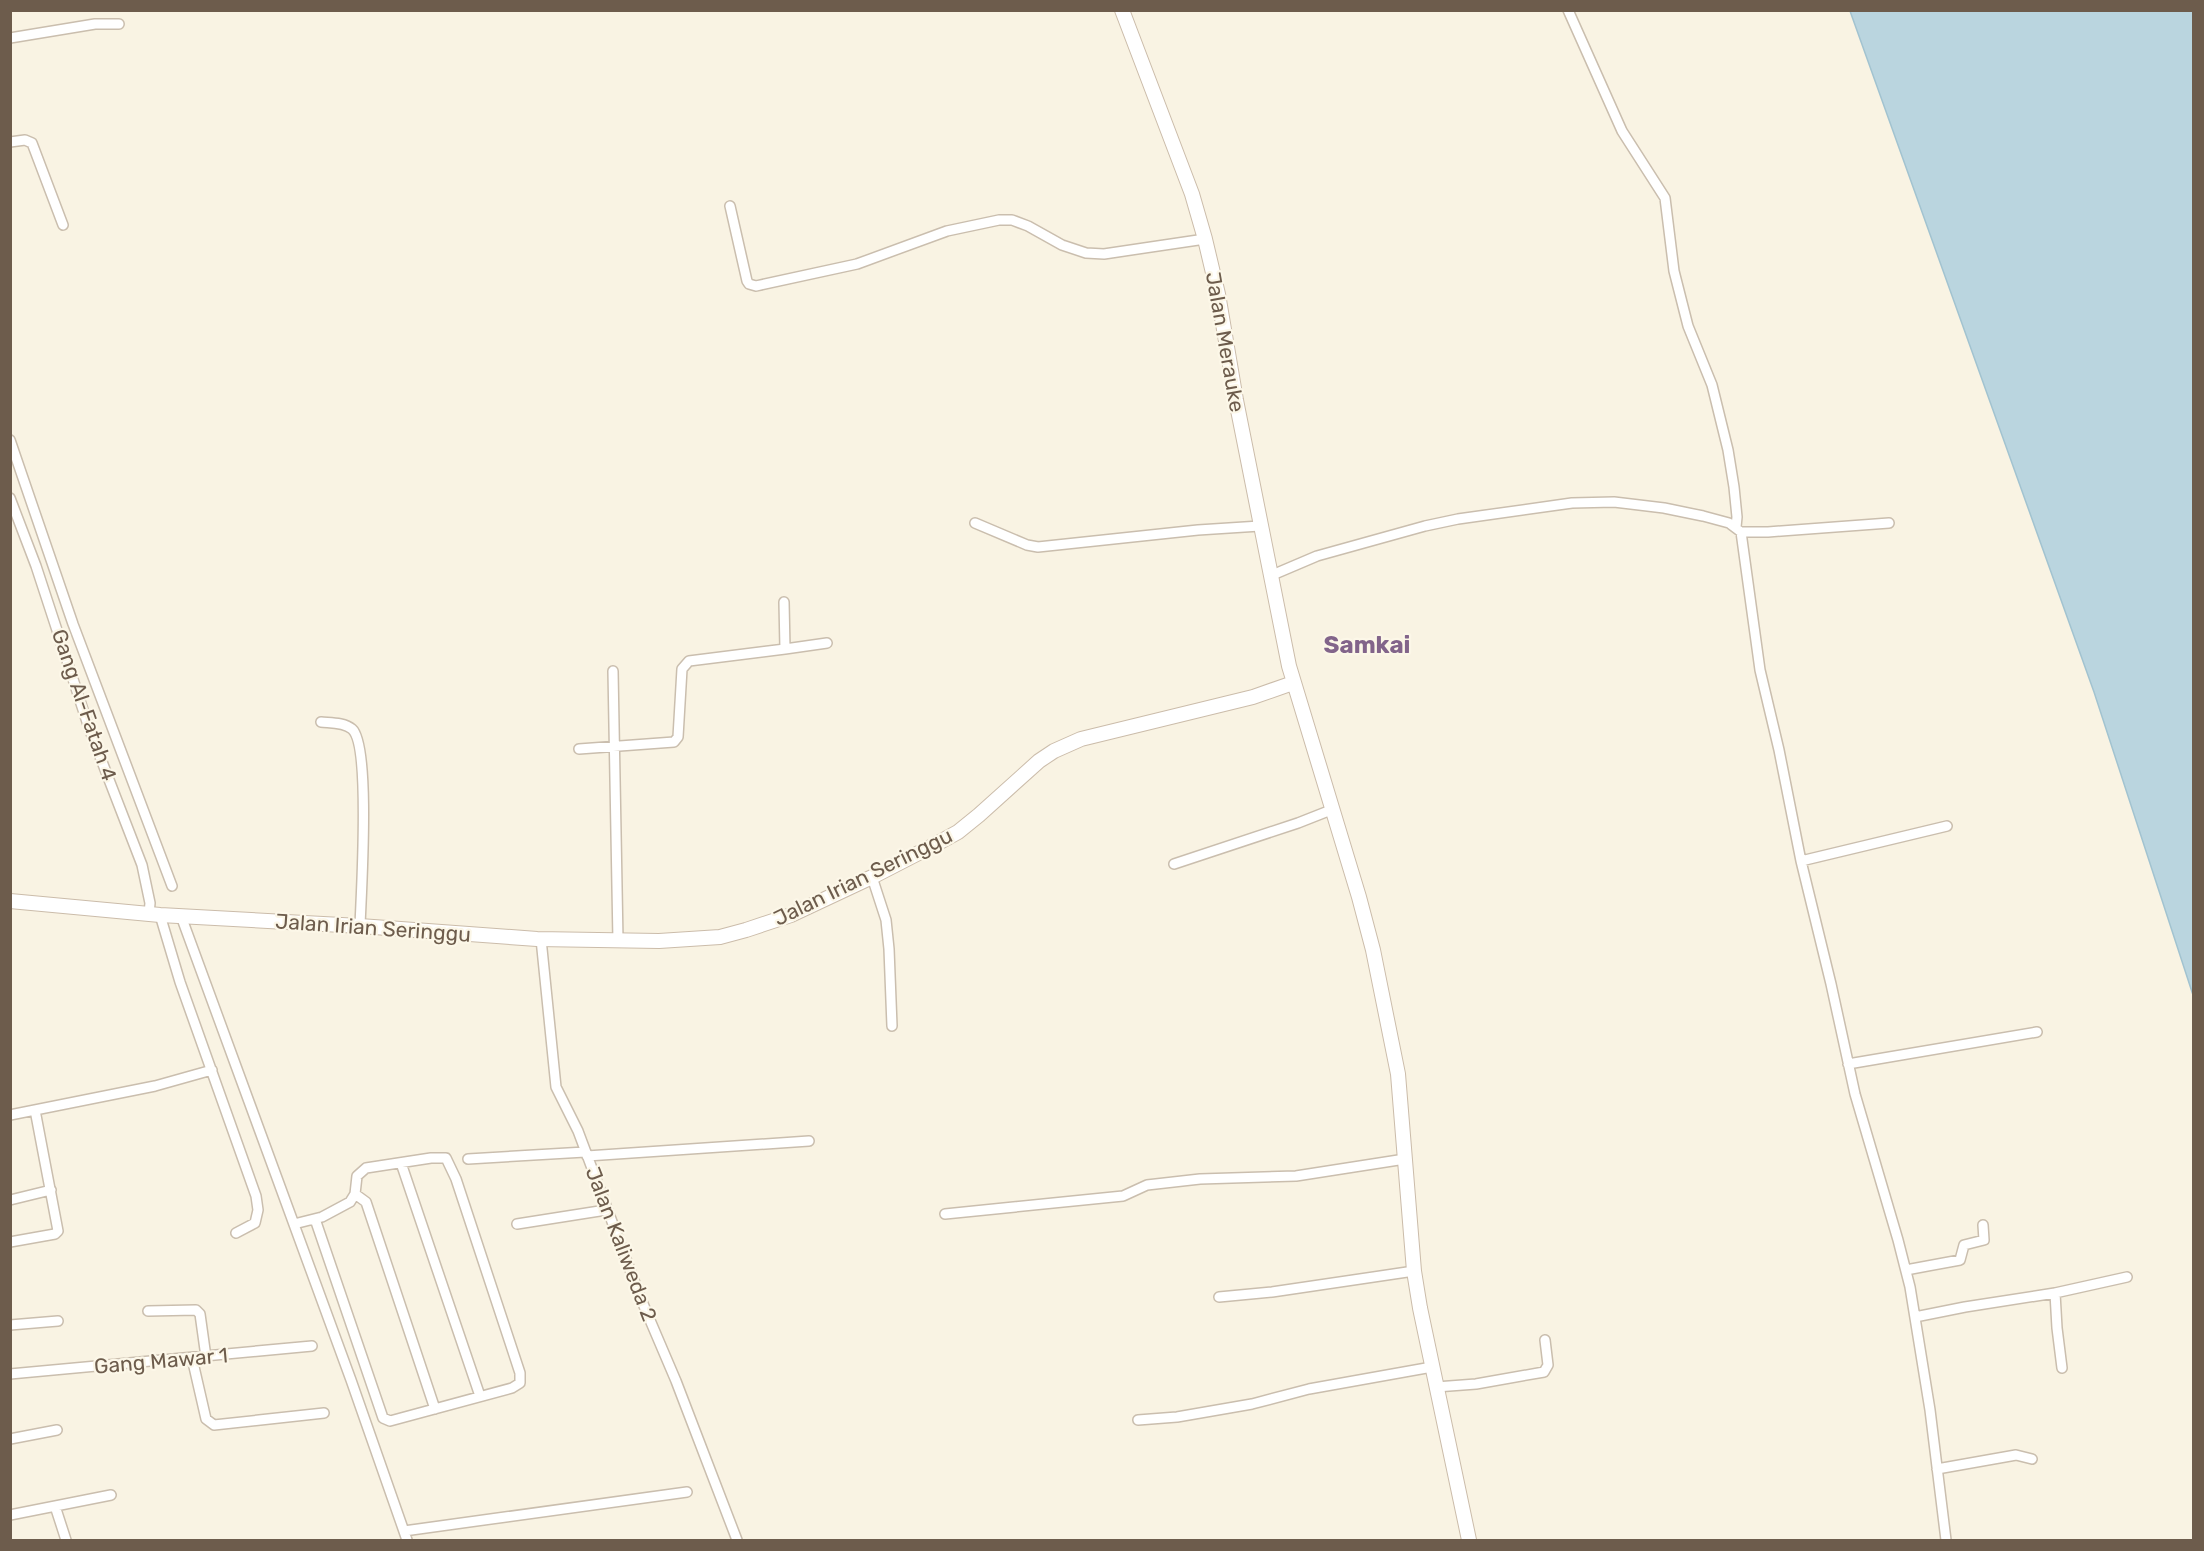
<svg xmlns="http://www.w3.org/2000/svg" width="2204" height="1551" font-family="Rubik,sans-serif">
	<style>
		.water { fill: #bad5df; stroke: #a2c3d0; stroke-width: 1.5 }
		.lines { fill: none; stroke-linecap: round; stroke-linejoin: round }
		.street-casing { stroke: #cabeae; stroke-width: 12 }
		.secondary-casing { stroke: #cbbcaa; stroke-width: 16 }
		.street { stroke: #fff; stroke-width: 9 }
		.secondary { stroke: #fff; stroke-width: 14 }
		.labels { text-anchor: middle; stroke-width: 4.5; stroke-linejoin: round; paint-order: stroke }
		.street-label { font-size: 21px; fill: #6d5c4c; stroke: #fcf7e8 }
		.quarter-label { font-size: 24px; font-weight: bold; fill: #82648a; stroke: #fcf7e8 }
	</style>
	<rect width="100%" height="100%" fill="#f9f3e3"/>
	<path class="water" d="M1850,11H2193V995L2094,692Z"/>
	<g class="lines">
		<g class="street-casing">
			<path id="street" d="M1568,10L1622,131L1665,198L1674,271L1688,326L1712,385L1728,450L1734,487L1737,517L1736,527
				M10,38L95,24H119
				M10,142L25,140L32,143L63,225
				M730,206L747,281L749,284L756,286L857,264L947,231L999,220H1012L1028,226L1062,245L1086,253L1104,254L1205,239
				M10,440L73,624L172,886
				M10,498L36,566L89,728L142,865L150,903L149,914
				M975,523L1027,545L1038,547L1198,530L1260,526
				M1741,532H1768L1889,523
				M1270,576L1317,556L1425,526L1458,519L1572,503L1614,502L1664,508L1703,516L1729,523L1741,532L1760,670L1779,750L1801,861L1831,984L1855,1094L1898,1240L1910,1287L1930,1410L1946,1540
				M785,649L827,643
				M613,671L618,941
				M321,722C330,723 344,722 352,729C371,745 361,895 360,926
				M579,749L674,742L678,737L682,669L689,661L785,649L784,602
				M1801,861L1947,826
				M1174,864L1298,823L1331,810
				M872,877L886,920L889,949L892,1026
				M160,915L180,982L256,1196L258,1210L255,1223L236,1233
				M181,916L351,1380L407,1540
				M541,939L556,1087L578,1131L641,1299L676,1381L737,1540
				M1848,1064L2037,1032
				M10,1115L155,1086L212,1070
				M587,1156L809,1141
				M468,1159L585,1152
				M401,1163L480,1396
				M355,1194L366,1202L435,1409
				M10,1200L51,1190
				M945,1214L1123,1196L1147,1185L1200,1179L1296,1176L1405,1159
				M294,1224L322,1217L350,1202L355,1194L357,1176L366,1168L431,1158H446L456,1179L520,1373V1383L512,1388L390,1421L383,1418L315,1219
				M517,1224L606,1210
				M10,1242L55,1234L58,1231L35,1110
				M1906,1270L1960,1260L1964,1245L1984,1240L1983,1225
				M1219,1297L1272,1292L1414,1271
				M148,1311L196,1310L200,1314L206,1357
				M1915,1317L1965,1307L2055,1293
				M10,1325L58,1321
				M192,1358L206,1419L214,1425L324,1413
				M2062,1368L2057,1328L2055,1293L2127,1277
				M10,1374L312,1346
				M1436,1387L1476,1384L1544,1372L1548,1365L1545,1340
				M1138,1420L1177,1417L1252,1404L1309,1389L1432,1367
				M10,1439L57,1430
				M1937,1469L2016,1455L2032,1459
				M55,1506L66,1540
				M10,1515L111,1495
				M404,1531L687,1492"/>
		</g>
		<g class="secondary-casing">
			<path id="secondary" d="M1122,10L1192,194L1205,239L1218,294L1236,400L1289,666L1359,897L1373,950L1398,1074L1414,1271L1420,1308L1469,1540
				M10,901L160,915L360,926L537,939L659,941L720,937L746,930L791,915L872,877L938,843L958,832L979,815L1039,761L1054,751L1081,739L1253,697L1293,683"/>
		</g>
		<use href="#street" class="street"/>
		<use href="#secondary" class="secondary"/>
	</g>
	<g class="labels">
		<g class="street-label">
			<text transform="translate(1225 342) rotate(80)" y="7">Jalan Merauke</text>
			<text transform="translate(84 705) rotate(71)" y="7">Gang Al-Fatah 4</text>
			<text transform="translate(863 877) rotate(-26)" y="7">Jalan Irian Seringgu</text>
			<text transform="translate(373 928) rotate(4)" y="7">Jalan Irian Seringgu</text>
			<text transform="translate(621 1244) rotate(69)" y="7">Jalan Kaliweda 2</text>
			<text transform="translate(161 1361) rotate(-5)" y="7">Gang Mawar 1</text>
		</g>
		<g class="quarter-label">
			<text x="1367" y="653">Samkai</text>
		</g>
	</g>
	<rect width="2204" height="1551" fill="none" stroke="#6d5c4c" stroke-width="24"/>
</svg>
